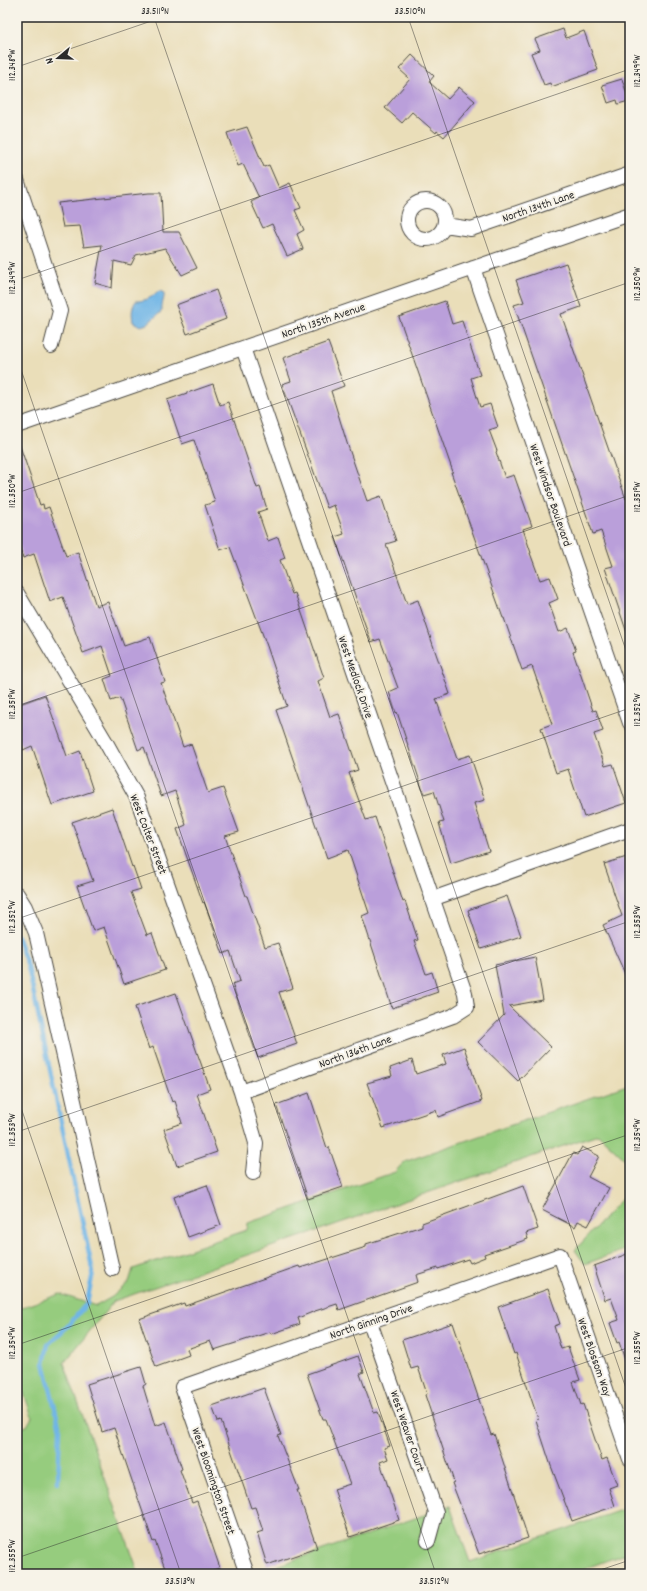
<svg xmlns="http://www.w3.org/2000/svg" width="647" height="1591" font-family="Dekko,sans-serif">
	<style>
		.green { fill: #96cc7e; stroke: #607c54 }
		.water { fill: #70b5e6; stroke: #4e7088 }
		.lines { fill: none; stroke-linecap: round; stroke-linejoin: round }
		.stream { stroke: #70b5e6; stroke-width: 4.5 }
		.building { fill: #ba9fda }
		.minor-casing { stroke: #484640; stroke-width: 16 }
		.minor { stroke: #fff; stroke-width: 14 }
		.ticks { fill: none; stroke: #2b2b2b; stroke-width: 1; stroke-opacity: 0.45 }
		.labels { text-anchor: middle; stroke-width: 4; stroke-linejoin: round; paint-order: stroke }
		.street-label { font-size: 12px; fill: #2b2b2b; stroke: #f7f3e8 }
		.neatline { fill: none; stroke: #2b2b2b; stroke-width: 1.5 }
		.ticks-label { font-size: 10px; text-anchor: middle; fill: #2b2b2b }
	</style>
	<rect width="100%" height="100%" fill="#f7f3e8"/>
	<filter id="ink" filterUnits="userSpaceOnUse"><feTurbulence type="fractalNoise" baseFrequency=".025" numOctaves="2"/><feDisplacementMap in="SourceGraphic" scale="8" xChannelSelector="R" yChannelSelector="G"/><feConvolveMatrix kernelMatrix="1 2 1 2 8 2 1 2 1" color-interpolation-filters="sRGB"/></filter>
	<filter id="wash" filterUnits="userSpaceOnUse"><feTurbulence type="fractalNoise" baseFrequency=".012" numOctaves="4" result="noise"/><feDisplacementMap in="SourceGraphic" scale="16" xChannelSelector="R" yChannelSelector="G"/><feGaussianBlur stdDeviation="0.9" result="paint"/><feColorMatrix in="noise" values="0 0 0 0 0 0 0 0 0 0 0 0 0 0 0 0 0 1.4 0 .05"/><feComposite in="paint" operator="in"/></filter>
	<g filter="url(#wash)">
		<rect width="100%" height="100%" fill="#eadeb9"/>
		<path class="green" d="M630,1084V1164L598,1134L114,1301L64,1363L139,1574H17V1429L27,1426L32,1417L20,1381L23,1371L17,1352V1309L60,1294L96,1306L112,1297L129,1282L133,1269L247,1230L248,1223L395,1172L404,1162Z
			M630,1190V1248L585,1264L575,1250Z
			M450,1506L470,1562L630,1507V1552L570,1574H260L259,1572Z"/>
		<path class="water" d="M160,291L164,293C165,299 161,303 162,311L147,324L141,326L133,322C132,314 131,308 136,301C141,301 147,300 151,297C155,295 155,292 160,291Z"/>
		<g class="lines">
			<path class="stream" d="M17,936L28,967L93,1272L87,1303L68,1326L48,1344L44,1363L60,1429L58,1482"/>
		</g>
		<g id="blocks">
			<path class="building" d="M563,29L566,38L584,31L598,70L551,87L550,83L544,85L531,53L540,50L535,39Z
				M412,55L434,76L429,82L448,99L459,87L475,101L444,137L437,131L436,133L412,112L402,123L385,108L410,79L399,69Z
				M622,79L629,101L618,104L617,100L608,103L602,85Z
				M247,127L264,167L269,165L279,188L290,183L301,208L295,210L304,230L297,234L303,249L287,256L272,224L263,228L251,202L259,198L243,164L238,166L227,133Z
				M149,193H161L163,232H179L197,268L182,275L165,248L136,255L131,265L114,261L112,288L95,283L102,245L84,247L80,226L63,227L58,203Z
				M566,263L581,307L561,314L626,499L630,497V635L628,636L605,568L613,566L601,531L593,534L514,305L524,302L516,280Z
				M216,290L226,319L187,334L176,305Z
				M445,301L452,324L462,321L480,375L471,378L480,407L490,404L498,427L489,430L497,451L496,452L505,478L514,475L532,526L523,529L531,553H530L540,580L550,577L558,599L549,603L559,632L568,628L576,651L573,652L593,711L596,710L603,731L594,734L605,766L613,764L626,803L584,817L568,769L556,773L541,728L552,724L532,666L522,670L504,618H503L451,472H453L399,317Z
				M328,342L344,386L331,391L347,443L367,501L381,496L396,541L386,544L407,604L418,600L433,645L450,694L436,699L457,759L470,755L485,800L474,803L489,851L451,863L439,823L444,822L434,791L424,794L397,712L396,713L389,692L398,688L380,639L371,642L335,537L344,534L334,505L327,508L282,384L291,381L283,358Z
				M213,384L220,405L228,402L257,488L260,487L267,509L258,512L268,541L278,537L285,558L280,560L292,594L295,593L324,678L318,681L330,717L339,714L358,770L349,773L358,798L366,820L375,817L403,902L405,901L418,940L414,941L426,974L432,972L438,992L392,1008L362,916L369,913L348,850L327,858L276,710L287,706L267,646L230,547L220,550L205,505L215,502L194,440L182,444L167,400Z
				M19,443L40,505L43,504L44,509L49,507L66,556L78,552L96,606L108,602L124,646L150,637L165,682L161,683L183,747L191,744L208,793L223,788L239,832L225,836L246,896H247L265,947L278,943L293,988L279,992L297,1044L258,1058L232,984L240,981L230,951L223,954L204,902L203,903L177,829L186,825L175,791L161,796L144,747L138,750L120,698L111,701L104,679L112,676L102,646L83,653L63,597L50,602L34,554L23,558L17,540V444Z
				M45,695L67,756L80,751L93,791L52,805L32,746L23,750L17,734V705Z
				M112,808L132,867L133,866L141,889L131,892L147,935L152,933L165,970L124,984L104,927L93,931L77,886L93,881L72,822Z
				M630,856V985L603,925L622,916L604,864Z
				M507,896L521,936L481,949L468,910Z
				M535,957L543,1000L509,1006L551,1047L518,1081L478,1042L504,1015L495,965Z
				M176,993L210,1089L197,1094L217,1152L177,1166L164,1129L182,1123L175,1101L172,1102L153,1047L149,1049L135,1007Z
				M464,1047L482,1101L438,1117L436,1110L383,1128L367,1083L392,1076L390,1068L412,1060L416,1074L446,1064L443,1055Z
				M309,1093L327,1148L329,1147L343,1187L308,1199L276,1105Z
				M582,1147L599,1156L588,1177L609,1188L588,1226L578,1221L575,1227L542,1210L573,1153L577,1155Z
				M207,1185L221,1225L188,1237L174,1197Z
				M523,1186L538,1229L526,1233L528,1239L484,1254L485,1257L470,1263L468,1259L438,1269V1268L416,1275L418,1282L339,1310L337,1304L315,1311L298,1318L300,1324L271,1334L270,1332L214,1350L210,1341L187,1349L189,1355L156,1367L139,1319L184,1303L185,1306L299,1266L300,1268L366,1247V1244L422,1226V1223Z
				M630,1253V1368L628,1369L619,1342L617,1343L610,1323L619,1320L611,1298L605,1300L594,1266Z
				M548,1289L560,1324L554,1326L561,1349L568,1347L580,1380L573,1382L581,1405L583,1404L602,1460L607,1458L617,1485L609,1488L615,1506L572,1521L551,1466L536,1420L538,1419L516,1353L514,1354L498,1307Z
				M453,1323L491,1435L494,1434L528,1538L479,1554L452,1483L454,1482L425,1395L427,1394L418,1367L411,1369L402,1340Z
				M358,1356L364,1372L360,1374L374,1413L378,1412L390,1446L384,1448L388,1459L380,1462L399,1520L350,1537L334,1489L350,1484L326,1419H323L307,1374Z
				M141,1367L146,1384L143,1386L155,1426L166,1422L182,1469L180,1470L192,1503L197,1501L220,1568L213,1570L215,1574H167L155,1541L153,1542L114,1428L102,1432L87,1384Z
				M264,1388L281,1435L278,1436L299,1490H297L317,1548L267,1565L257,1533L263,1531L255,1507L251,1508L221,1421L218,1422L212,1406Z"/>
		</g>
	</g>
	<g filter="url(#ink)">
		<use href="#blocks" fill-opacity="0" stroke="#484640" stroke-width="1"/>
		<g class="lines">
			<g class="minor-casing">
				<path id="minor" d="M17,180L60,311L51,346
					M407 220a19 19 0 1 1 38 0a19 19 0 1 1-38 0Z
					M445,225L471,229L630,174
					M473,268L630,723
					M17,426L630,214
					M17,593L104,739L137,798L241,1092L256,1143L253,1173
					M17,894L25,907L36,933L112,1269
					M432,899L630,829
					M241,1092L453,1016L467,1007L465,993L243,348
					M370,1322L436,1512L428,1541
					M247,1574L182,1387L560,1255L630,1459"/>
			</g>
			<use href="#minor" class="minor"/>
		</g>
	</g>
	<path class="ticks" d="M154,17L630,1400M408,17L630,662M17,67L163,17M17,280L630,69M17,358L436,1574M17,493L630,282M17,706L630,495M17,919L630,708M17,1096L181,1574M17,1132L630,921M17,1345L630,1134M17,1558L630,1347M588,1574L630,1560"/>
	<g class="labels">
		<g class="street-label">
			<text transform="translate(538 206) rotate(-19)" y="4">North 134th Lane</text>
			<text transform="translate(323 320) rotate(-19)" y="4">North 135th Avenue</text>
			<text transform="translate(551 495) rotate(71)" y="4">West Windsor Boulevard</text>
			<text transform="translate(356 677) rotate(71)" y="4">West Medlock Drive</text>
			<text transform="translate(149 834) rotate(69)" y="4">West Colter Street</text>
			<text transform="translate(355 1051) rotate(-20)" y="4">North 136th Lane</text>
			<text transform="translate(371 1321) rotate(-19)" y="4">North Ginning Drive</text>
			<text transform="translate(595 1357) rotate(71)" y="4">West Blossom Way</text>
			<text transform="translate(408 1431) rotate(71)" y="4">West Weaver Court</text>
			<text transform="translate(214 1481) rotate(71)" y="4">West Bloomington Street</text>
		</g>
	</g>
	<rect width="647" height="1591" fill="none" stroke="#f7f3e8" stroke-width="44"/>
	<g transform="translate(58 58) rotate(251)" stroke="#f7f3e8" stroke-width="3" paint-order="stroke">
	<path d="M0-3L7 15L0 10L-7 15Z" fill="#2b2b2b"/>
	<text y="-6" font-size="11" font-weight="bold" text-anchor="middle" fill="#2b2b2b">N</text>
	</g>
	<rect x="22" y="22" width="603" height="1547" class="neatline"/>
	<g class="ticks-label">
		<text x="155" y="14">33.511°N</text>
		<text x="410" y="14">33.510°N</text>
		<text transform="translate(11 65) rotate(-90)" y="4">112.348°W</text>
		<text transform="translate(636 71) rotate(-90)" y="4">112.349°W</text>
		<text transform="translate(11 278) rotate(-90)" y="4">112.349°W</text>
		<text transform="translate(636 284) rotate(-90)" y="4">112.350°W</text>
		<text transform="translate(11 491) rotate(-90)" y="4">112.350°W</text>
		<text transform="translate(636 497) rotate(-90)" y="4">112.351°W</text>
		<text transform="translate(11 704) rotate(-90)" y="4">112.351°W</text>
		<text transform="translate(636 710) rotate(-90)" y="4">112.352°W</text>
		<text transform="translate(11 917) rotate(-90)" y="4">112.352°W</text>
		<text transform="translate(636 922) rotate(-90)" y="4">112.353°W</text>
		<text transform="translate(11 1130) rotate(-90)" y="4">112.353°W</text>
		<text transform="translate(636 1135) rotate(-90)" y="4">112.354°W</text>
		<text transform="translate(11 1343) rotate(-90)" y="4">112.354°W</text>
		<text transform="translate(636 1348) rotate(-90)" y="4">112.355°W</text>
		<text transform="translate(11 1556) rotate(-90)" y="4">112.355°W</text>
		<text x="180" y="1584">33.513°N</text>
		<text x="434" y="1584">33.512°N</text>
	</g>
</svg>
